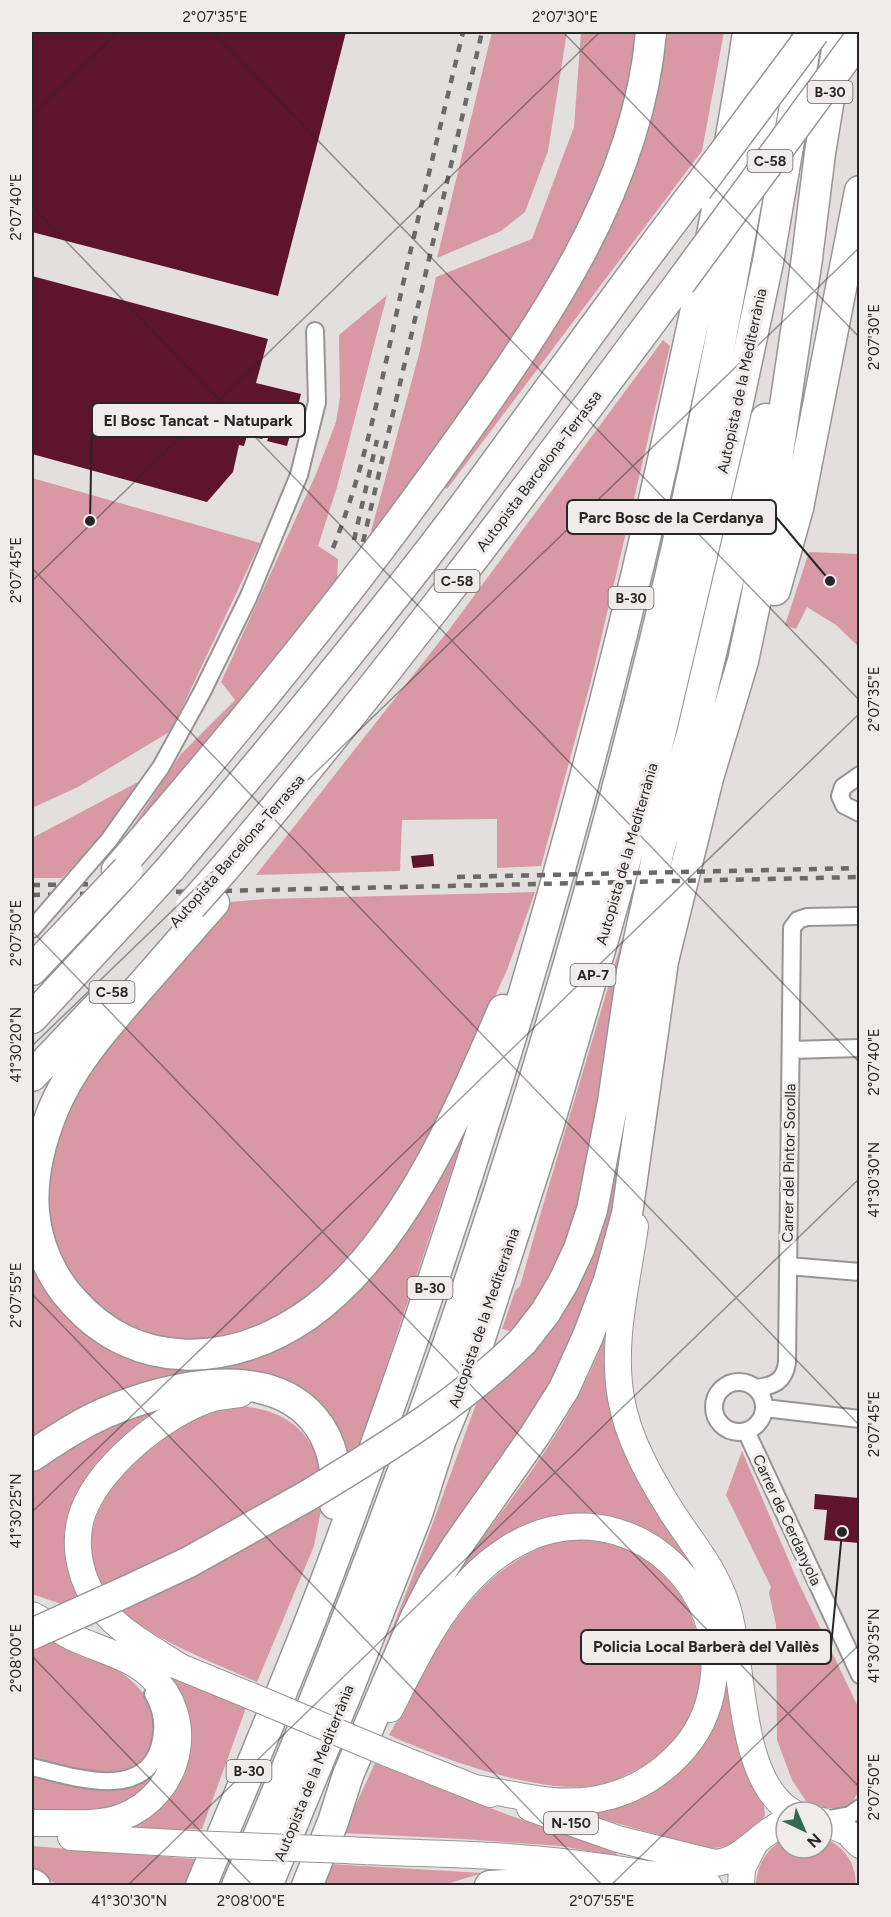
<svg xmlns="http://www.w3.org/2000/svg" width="891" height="1917" font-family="Figtree,sans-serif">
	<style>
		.green { fill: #d899a5 }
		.building { fill: #5e142c }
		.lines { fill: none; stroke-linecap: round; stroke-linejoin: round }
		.street-casing { stroke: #989495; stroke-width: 20 }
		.primary-casing { stroke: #989495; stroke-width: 28 }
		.highway-casing { stroke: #989495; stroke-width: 33 }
		.street { stroke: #fff; stroke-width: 16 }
		.primary { stroke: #fff; stroke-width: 26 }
		.highway { stroke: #fff; stroke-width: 30 }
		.rail { stroke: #6b6868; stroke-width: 4.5; stroke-dasharray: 8 8; stroke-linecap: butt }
		.street-bridge-casing { stroke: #989495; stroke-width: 20; stroke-linecap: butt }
		.primary-bridge-casing { stroke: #989495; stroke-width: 28; stroke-linecap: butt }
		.highway-bridge-casing { stroke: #989495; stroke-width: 33; stroke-linecap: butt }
		.street-bridge { stroke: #fff; stroke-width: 16 }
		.primary-bridge { stroke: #fff; stroke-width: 26 }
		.highway-bridge { stroke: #fff; stroke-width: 30 }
		.ticks { fill: none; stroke: #282727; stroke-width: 1.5; stroke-opacity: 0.45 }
		.labels { text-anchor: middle; stroke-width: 6; stroke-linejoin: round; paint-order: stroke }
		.shield { fill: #f0ecec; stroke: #646262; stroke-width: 1.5 }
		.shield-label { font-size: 14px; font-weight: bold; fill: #282727 }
		.street-label { font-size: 15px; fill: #282727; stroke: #f0ecec }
		.leader { fill: none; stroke: #282727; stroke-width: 2 }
		.callout-dot { fill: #282727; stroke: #f0ecec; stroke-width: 2 }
		.callout { fill: #f0ecec; stroke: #282727; stroke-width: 2 }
		.callout-label { font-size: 16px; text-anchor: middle; font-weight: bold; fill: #282727 }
		.neatline { fill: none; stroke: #282727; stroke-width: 2 }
		.ticks-label { font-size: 15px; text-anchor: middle; fill: #282727 }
	</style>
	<rect width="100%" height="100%" fill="#e3dfdf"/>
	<path class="green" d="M492,32H567L548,151L525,212L501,231L437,258Z
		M581,32H636L629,85L612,139L589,204L566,250L532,311L366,550L419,354L436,277L532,239L574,127Z
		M664,32H724L702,151L447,489L445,487L582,276L622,199L638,155Z
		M387,295L337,487L318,546L338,559L337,581L331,594L113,856L181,754L235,700L221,682L316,474L336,422L340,397L339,335Z
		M663,340L670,346L591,681L541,866L497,868V819L402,820L400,871L256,875L451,627Z
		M32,478L260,543L171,731L78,787L32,808Z
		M809,552L859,554V647L836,625L807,607L796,629L785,625Z
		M140,781L94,844L62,878H32V838Z
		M637,890L579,1226L518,1333L502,1329L515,1291L520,1286L541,1212Z
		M535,892L507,970L453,1089L411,1169L383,1213L354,1253L331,1279L281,1318L206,1344L156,1339L114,1321L75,1286L55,1246L45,1198L58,1129L80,1085L121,1029L231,902L265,899Z
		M642,991L612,1234L568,1354L356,1722L430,1531L477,1401L514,1369L541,1340Z
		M472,1110L357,1453L345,1460L253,1375L32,1443V1253L122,1353L298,1331Z
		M605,1337H610L613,1402L621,1434L635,1467L704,1573L720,1611L742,1737L755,1787L764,1805L765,1815L763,1819C741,1835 734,1850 704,1848L581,1813V1809C596,1806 612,1804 626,1798C701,1770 742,1692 715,1614C708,1594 694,1577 680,1562C671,1552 661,1542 649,1535C605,1510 538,1515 497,1544C485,1553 474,1564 463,1574L458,1571C498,1516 541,1463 574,1404C586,1383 596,1360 605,1337Z
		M177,1405L84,1491V1598L67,1606L32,1594V1473C79,1441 120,1418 177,1405Z
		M239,1406C283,1409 313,1430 322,1474L203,1543L102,1591C93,1571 88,1550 93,1528C103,1483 162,1432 203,1415C215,1410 227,1408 239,1406Z
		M742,1451L795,1575L859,1709V1790L852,1803L841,1808H825L806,1801L792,1780L777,1740L776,1625L769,1593L771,1587L726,1495Z
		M323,1500L314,1546L257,1682C210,1661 159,1642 118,1610Z
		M588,1540C606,1543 625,1546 640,1556C721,1607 724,1728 634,1771C622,1777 609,1784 595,1786C538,1794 442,1759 389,1735C426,1670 458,1591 526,1555C535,1550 546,1544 556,1542C566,1539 578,1540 588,1540Z
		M60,1637C97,1657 174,1690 152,1745C146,1758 136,1769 122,1771C93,1777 59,1764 32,1757V1647Z
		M171,1678L246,1708L202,1829L126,1831L121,1828L139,1821L187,1714L183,1698Z
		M169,1760L127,1807L32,1816V1774C58,1782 104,1799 131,1785C145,1779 155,1766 169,1760Z
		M375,1763C455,1795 535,1827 617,1851L616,1856L560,1846L463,1839L343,1833Z
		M822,1837C843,1845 856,1862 856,1885H756C757,1864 767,1848 786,1838V1848H822Z
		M32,1846L195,1859L184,1885H61L32,1875Z
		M330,1864L483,1873L443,1885L321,1886Z"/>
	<path class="building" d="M32,32H346L278,296L32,232Z
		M32,276L268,339L256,383L301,394L287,446L267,441L273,426L262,439L247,436L244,446L239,445L233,472L207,502L32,454Z
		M433,854L434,866L413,868L411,856Z
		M815,1494L859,1498L857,1513H860V1543L824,1540L827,1510L814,1509Z"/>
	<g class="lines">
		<g class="street-casing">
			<path id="street" d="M860,775L843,787L840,796L844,805L860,813
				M77,877L109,840L161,767L202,692L249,596L299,475L317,402L315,331
				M32,929L52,906
				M791,1050L860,1048
				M788,1266L860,1272
				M714 1407a25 25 0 1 1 50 0a25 25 0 1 1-50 0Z
				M756,1388C774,1386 785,1381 787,1362L792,928L798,920L807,917L860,916
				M764,1408L860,1419
				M746,1431L860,1675
				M32,1767C71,1776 142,1802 159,1748C165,1729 163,1711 153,1694
				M824,1820L850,1815L860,1808"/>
		</g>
		<g class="primary-casing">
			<path id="primary" d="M635,1226C627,1283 611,1342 621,1398C628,1440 651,1479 673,1514C693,1544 715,1570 726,1604C745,1661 736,1779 792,1812
				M32,1615C45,1622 58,1630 72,1637C97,1649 129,1656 150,1675C198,1717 182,1794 122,1817C94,1827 61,1822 32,1823
				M168,1662L251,1696
				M182,1668C150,1647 111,1629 91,1593C79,1571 74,1543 81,1518C95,1469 165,1412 213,1398C222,1396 231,1395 240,1394
				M390,1709C413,1664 435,1616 471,1579C492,1557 521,1537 551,1530C643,1508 728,1592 713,1683C709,1711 697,1736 678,1755C655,1779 625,1795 591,1800C553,1806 513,1794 475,1788
				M387,1753L490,1794
				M530,1808L618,1839L715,1863C745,1860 759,1832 786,1822
				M822,1821L847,1832L860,1845
				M71,1837L191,1844
				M346,1850C395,1853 443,1853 492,1856C565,1860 639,1871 709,1886
				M741,1886L742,1868L754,1845"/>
		</g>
		<g class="highway-casing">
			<path id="highway" d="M775,590L798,508L860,191
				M170,869C271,750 370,631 464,506C542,401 617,293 697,189
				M117,870C229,741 337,610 437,471C531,340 637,198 651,32
				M223,870C384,681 532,482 680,283
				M214,903C187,933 161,964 134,994C103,1030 71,1066 53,1110C40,1142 31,1177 34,1212C37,1245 51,1277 73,1301C137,1373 231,1367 306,1316C400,1251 459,1112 503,1010
				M32,970L89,910
				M32,1018L139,903
				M32,1076L106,998
				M523,1341L545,1313L563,1283L579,1249L592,1210L613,1102L632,972L659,849L692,734L766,419
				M32,1456C52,1442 72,1429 94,1418C154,1389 263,1360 313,1418C333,1441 339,1474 335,1504
				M123,1593L189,1562L307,1496
				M32,1884L35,1886
				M201,1886C245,1781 290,1676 330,1570C469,1199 584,820 669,433C698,300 729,166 748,32
				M237,1886C413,1481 553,1061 657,632C705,434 742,233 776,32
				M267,1886L349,1687L417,1514L441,1439L473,1360L548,1127L604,936L657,747L738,402L768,262L807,36
				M307,1886L333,1822L348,1775L416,1617L434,1582L457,1546L535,1435L564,1389L588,1336L609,1280L627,1214L663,961L708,778L743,661L757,594L807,258L820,153L840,32
				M490,1886L662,1876"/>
		</g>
		<use href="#street" class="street"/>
		<use href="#primary" class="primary"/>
		<use href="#highway" class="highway"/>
		<path class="rail" d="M354,540L377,440
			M363,542L482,32
			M333,548C367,463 383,373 403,284C422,200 443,116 463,32
			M457,877L860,868
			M32,885L100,884
			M32,895L860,877"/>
		<g class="street-bridge-casing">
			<path id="street-bridge" d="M52,906L77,877"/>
		</g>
		<g class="primary-bridge-casing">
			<path id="primary-bridge" d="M251,1696L387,1753
				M191,1844L346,1850"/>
		</g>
		<g class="highway-bridge-casing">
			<path id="highway-bridge" d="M697,189L814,32
				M680,283L860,38
				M139,903L170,869
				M191,906L223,870
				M89,910L127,870
				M307,1496C383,1450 459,1404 523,1341
				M32,1634L123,1593"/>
		</g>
		<use href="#street-bridge" class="street-bridge"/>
		<use href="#primary-bridge" class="primary-bridge"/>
		<use href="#highway-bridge" class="highway-bridge"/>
	</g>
	<path class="ticks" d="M213,32L860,701M563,32L860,338M32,115L118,32M32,206L860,1063M32,568L860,1426M32,581L600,32M32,931L860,1788M32,1046L860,247M32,1294L603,1886M32,1512L860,713M32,1656L253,1886M127,1886L860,1178M610,1886L860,1644"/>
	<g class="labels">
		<g class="shield">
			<rect x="807.5" y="81" width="45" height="22" rx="4.5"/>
			<rect x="747.5" y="150" width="45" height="22" rx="4.5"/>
			<rect x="434.5" y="570" width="45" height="22" rx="4.5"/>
			<rect x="608.5" y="587" width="45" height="22" rx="4.5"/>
			<rect x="570.5" y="964" width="45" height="22" rx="4.5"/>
			<rect x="89.5" y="981" width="45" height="22" rx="4.5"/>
			<rect x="407.5" y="1277" width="45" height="22" rx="4.5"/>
			<rect x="226.5" y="1760" width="45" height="22" rx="4.5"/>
			<rect x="544" y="1812" width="54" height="22" rx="4.5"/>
		</g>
		<g class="shield-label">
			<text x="830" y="97">B-30</text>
			<text x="770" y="166">C-58</text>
			<text x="457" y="586">C-58</text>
			<text x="631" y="603">B-30</text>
			<text x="593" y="980">AP-7</text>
			<text x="112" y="997">C-58</text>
			<text x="430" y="1293">B-30</text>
			<text x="249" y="1776">B-30</text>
			<text x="571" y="1828">N-150</text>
		</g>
		<g class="street-label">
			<text transform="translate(742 381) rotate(-78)" y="5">Autopista de la Mediterrània</text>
			<text transform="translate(539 471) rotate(-53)" y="5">Autopista Barcelona-Terrassa</text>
			<text transform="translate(237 851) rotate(-49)" y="5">Autopista Barcelona-Terrassa</text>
			<text transform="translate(627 854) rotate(-74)" y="5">Autopista de la Mediterrània</text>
			<text transform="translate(789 1163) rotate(-89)" y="5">Carrer del Pintor Sorolla</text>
			<text transform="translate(484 1318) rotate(-71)" y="5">Autopista de la Mediterrània</text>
			<text transform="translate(787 1520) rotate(65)" y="5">Carrer de Cerdanyola</text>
			<text transform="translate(314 1773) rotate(-68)" y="5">Autopista de la Mediterrània</text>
		</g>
	</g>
	<path class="leader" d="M90 521L92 420M830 581L776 517M842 1532L831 1647"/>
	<g class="callout-dot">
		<circle cx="90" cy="521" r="6"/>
		<circle cx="830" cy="581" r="6"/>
		<circle cx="842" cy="1532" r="6"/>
	</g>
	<g class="callout">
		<rect x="92" y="403" width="213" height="34" rx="6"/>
		<rect x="567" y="500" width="209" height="34" rx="6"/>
		<rect x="581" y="1630" width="250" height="34" rx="6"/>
	</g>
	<g class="callout-label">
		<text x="198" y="426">El Bosc Tancat - Natupark</text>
		<text x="671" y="523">Parc Bosc de la Cerdanya</text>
		<text x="706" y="1652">Policia Local Barberà del Vallès</text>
	</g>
	<rect width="891" height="1917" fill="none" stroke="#f0ecec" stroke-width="66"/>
	<g transform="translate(804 1830) rotate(136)"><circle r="28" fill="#f0ecec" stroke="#a09d9d" stroke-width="1.5"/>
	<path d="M0-4.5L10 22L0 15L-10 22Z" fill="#336b52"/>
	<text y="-9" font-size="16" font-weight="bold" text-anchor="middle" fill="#282727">N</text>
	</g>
	<rect x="33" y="33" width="825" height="1851" class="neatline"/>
	<g class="ticks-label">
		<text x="215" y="22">2°07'35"E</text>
		<text x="565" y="22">2°07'30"E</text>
		<text transform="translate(16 207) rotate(-90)" y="5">2°07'40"E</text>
		<text transform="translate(874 337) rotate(-90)" y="5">2°07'30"E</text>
		<text transform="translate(16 570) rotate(-90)" y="5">2°07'45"E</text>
		<text transform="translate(874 699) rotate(-90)" y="5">2°07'35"E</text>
		<text transform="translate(16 933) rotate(-90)" y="5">2°07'50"E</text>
		<text transform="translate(16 1045) rotate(-90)" y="5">41°30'20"N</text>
		<text transform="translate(874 1062) rotate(-90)" y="5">2°07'40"E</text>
		<text transform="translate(874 1180) rotate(-90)" y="5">41°30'30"N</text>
		<text transform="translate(16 1295) rotate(-90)" y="5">2°07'55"E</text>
		<text transform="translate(874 1424) rotate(-90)" y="5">2°07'45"E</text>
		<text transform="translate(16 1511) rotate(-90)" y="5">41°30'25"N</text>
		<text transform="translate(874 1646) rotate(-90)" y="5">41°30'35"N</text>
		<text transform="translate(16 1658) rotate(-90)" y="5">2°08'00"E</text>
		<text transform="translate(874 1787) rotate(-90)" y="5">2°07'50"E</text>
		<text x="129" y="1906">41°30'30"N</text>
		<text x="251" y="1906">2°08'00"E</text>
		<text x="602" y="1906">2°07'55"E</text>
	</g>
</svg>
